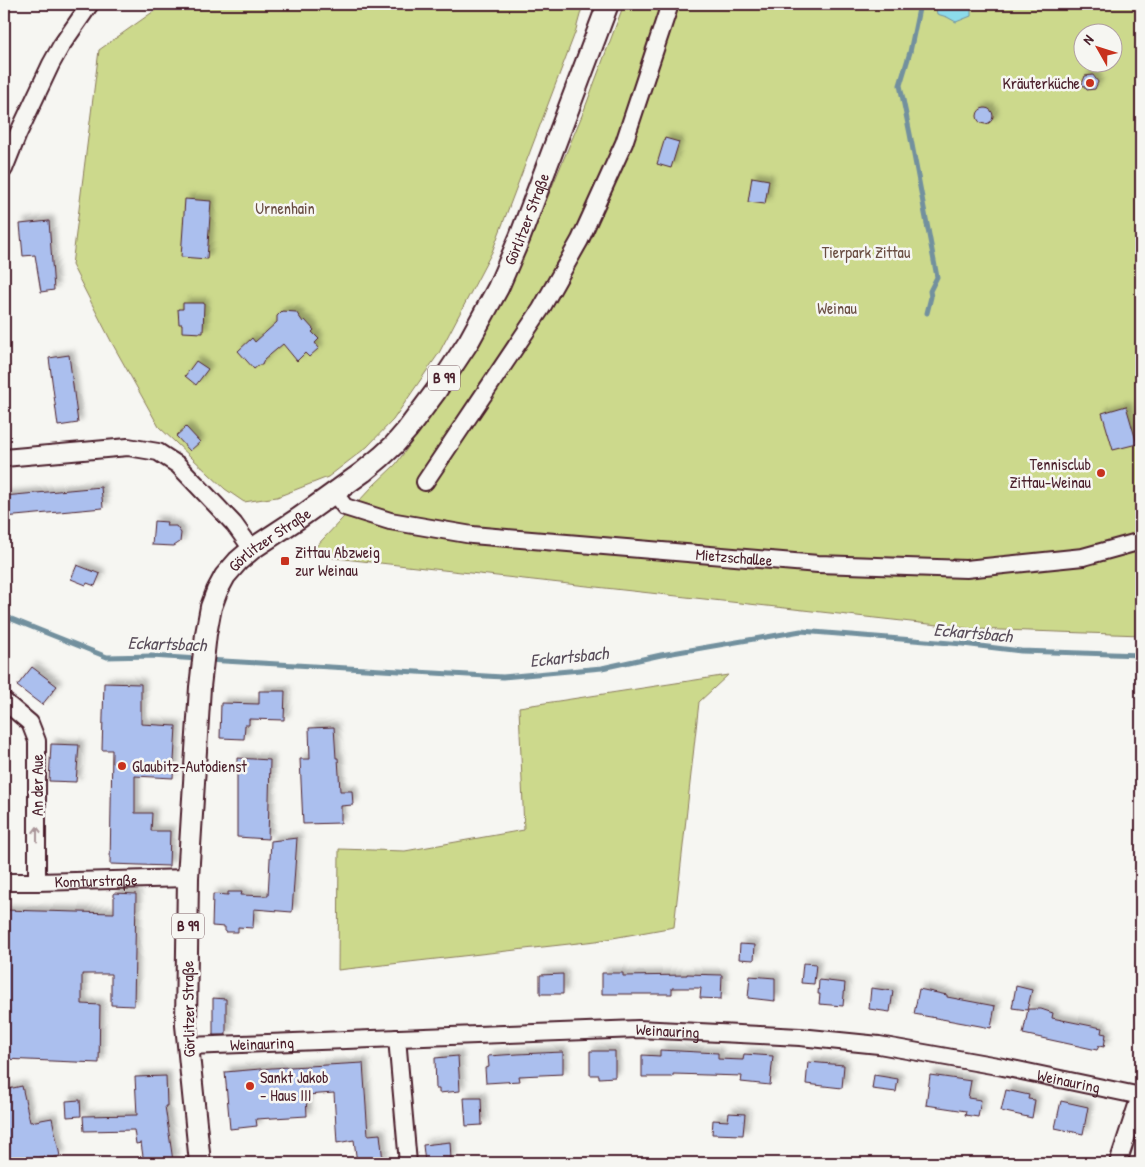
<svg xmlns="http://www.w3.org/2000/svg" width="1145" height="1167" font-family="'Patrick Hand',sans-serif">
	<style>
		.green { fill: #ccd98c; stroke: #8b7c5c; fill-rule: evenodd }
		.water { fill: #8cdbeb; stroke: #72909e }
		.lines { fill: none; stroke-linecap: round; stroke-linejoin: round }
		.stream { stroke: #72909e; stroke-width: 5 }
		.building { fill: #abbfee; stroke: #4a1f2b; filter: url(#shadow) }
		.minor-casing { stroke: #4a1f2b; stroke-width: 20 }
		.major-casing { stroke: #4a1f2b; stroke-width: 24 }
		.minor { stroke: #f6f6f2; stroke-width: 16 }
		.major { stroke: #f6f6f2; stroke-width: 20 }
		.oneway { stroke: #a99598 }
		.poi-dot { fill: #c8321e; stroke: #f6f6f2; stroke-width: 2 }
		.labels { text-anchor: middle; stroke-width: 5; stroke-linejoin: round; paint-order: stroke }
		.shield { fill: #f6f6f2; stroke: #7e6067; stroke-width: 1 }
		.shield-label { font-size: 15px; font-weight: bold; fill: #4a1f2b }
		.poi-label { font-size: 16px; fill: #4a1f2b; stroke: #f6f6f2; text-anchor: start }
		.park-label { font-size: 16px; fill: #6a4e43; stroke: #f6f6f2 }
		.street-label { font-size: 16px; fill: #4a1f2b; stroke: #f6f6f2 }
		.water-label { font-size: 18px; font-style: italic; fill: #5a4e5b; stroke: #f6f6f2 }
	</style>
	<defs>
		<filter id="shadow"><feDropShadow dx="4.5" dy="-4.5" stdDeviation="2.5" flood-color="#0004"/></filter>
	</defs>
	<rect width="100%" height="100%" fill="#f6f6f2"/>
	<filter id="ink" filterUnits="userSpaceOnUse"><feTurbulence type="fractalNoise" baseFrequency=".02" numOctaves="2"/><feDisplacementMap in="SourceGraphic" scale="10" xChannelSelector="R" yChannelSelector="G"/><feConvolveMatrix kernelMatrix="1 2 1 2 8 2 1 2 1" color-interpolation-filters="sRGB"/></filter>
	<g filter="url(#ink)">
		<path class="green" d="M164,4H583L575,33L492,252L439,353L393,420L367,447L328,477L277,497L244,502L225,489L159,427L112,343L72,265L99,50Z
			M624,4H1141V635L974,629L308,555L373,486L396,464L450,389L509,289L583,113ZM1082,32H1112V62H1082Z
			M728,675L699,702L674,927L596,941L338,970L339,849L405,851L524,830L519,707Z"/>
		<path class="water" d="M935,4H971V16L956,22L947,17L937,14Z"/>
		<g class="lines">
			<path class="stream" d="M920,4L910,52L900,85L910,134L937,277L930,291L931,297L927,313
				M4,616L107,657L151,656L198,659
				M207,660L503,677L602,668L661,655L801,631L963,644L1021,651L1141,655"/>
		</g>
		<path class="building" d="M1093,75L1098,82L1095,89L1087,90L1082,84L1085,76Z
			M977 116a8 8 0 1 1 16 0a8 8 0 1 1-16 0Z
			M665,138L679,142L671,168L657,164Z
			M752,177L769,180L765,204L748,202Z
			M185,199L211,201L207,259L181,257Z
			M49,221L54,290L41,292L35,255L23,256L20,224Z
			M183,303H204L203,333L182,332V324H179L178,309H183Z
			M282,311L296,312L303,322L305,320L314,330L312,332L319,339L315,343L319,348L309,357L305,353L297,361L283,344L264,360L262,365H259L254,369L238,351L252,338L255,342L277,322V316Z
			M69,355L78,423L58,426L49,358Z
			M196,361L208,369L196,385L185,376Z
			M1126,406L1137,444L1113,450L1102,413Z
			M186,427L200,442L190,451L176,436Z
			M101,487L103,508L4,517V496Z
			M154,521L167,522L166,526H176L181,533L180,542L174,546L152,545Z
			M77,565L100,574L95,586L87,583L86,585L71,579Z
			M32,667L57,686L42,705L17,686Z
			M104,683L141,684V724L176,726L173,778L135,776V813H152L151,831H170L169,866L110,864L112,750H102Z
			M259,691H285L284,720L249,719V725H245L244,739L220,738L221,703L259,704Z
			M334,727L336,758H338L340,791H352L353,805L341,806V823L303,824L300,759H310L309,728Z
			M51,744L79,745L76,782L49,781Z
			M237,758L270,760L268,839L237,837Z
			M297,838L292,912L254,909L253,928L238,927V932H225V927L212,926L213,894L228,895V892H242L241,895L268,896L271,841Z
			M114,893L136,894L134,1006L111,1005V974H82V1004L100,1005L99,1063L4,1059V910L114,913Z
			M740,944L755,945L754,960L739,959Z
			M803,963L816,964L814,984L801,983Z
			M602,973H623V976L687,975V974L722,975L721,999L700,998L701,988H672V994H602Z
			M563,974V994H540V975Z
			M750,976L775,978V1001L748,998Z
			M819,980L845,983L843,1006L819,1004L820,994H818Z
			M1016,986L1032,990L1027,1010L1012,1008Z
			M871,988L893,991L890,1012L869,1009Z
			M919,989L947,995V997L995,1006L991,1028L914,1014Z
			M213,998L226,999V1035H213Z
			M1028,1009H1041L1053,1013L1052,1018L1102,1028L1101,1033L1106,1034L1104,1047L1099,1046L1097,1050L1023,1034Z
			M660,1050L718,1053V1059L743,1060L744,1054L773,1056L770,1085L741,1082L742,1076L673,1074V1077H642V1055L660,1056Z
			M590,1051H615V1077L599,1078V1075H590Z
			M563,1052V1074L519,1076L520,1081L486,1083L485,1068L489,1067L488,1056L518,1054Z
			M458,1056L460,1091L439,1093V1089H436L435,1058Z
			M808,1062L844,1065L842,1088L806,1084Z
			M363,1063L368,1135L380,1134L383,1161L357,1163L354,1140L337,1143L334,1093L306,1095L307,1116L256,1119L257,1126L230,1129L225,1072L272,1068Z
			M874,1075L898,1079L896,1092L872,1089Z
			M930,1075L971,1081L968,1098L981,1100L978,1117L965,1115L966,1111L926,1105Z
			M166,1076L167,1106H165L173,1161L158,1163H144L141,1143L136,1144L134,1130L84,1131L83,1116L137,1115L135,1077Z
			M22,1086L30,1122L52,1118L60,1156L45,1159V1156L9,1163H4V1090Z
			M1006,1090L1029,1095L1028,1099L1035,1100L1032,1118L1001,1111Z
			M464,1098H481L482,1125L466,1126Z
			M80,1100L81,1116L67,1117L66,1101Z
			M1061,1101L1088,1107L1083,1134L1055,1128Z
			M729,1113L745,1114L743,1135L712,1134L713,1120L728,1121Z
			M450,1142L451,1159L445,1160V1163H425L423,1145Z"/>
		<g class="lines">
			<g class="minor-casing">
				<g id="minor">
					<path d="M4,169L18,134L51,64L61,46L90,4"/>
					<path d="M4,458L128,447L158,452L178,465L234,524L252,549"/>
					<path d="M425,482L541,309L580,240L624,143L670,4"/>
					<path id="s1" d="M334,493L345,507L390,521L472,535L818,564L966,569L1083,557L1141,541"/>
					<path d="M4,701L30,723L37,741V882"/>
					<path id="s2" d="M4,882H37L188,878"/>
					<path d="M397,1038L408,1163"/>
					<path id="s3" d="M188,1046L638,1029L800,1037L879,1045L1003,1067L1141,1096"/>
					<path d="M1118,1163L1140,1096"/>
				</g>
			</g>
			<g class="major-casing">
				<g id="major">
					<path id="s4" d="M200,1163L186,1025L188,878L200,687L206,634L211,607L217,591L225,576L238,561L252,549L299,518L363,472L381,457L394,445L407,430L436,391L469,341L498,288L520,237L608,4"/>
				</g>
			</g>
			<use href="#minor" class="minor"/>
			<use href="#major" class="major"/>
		</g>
		<defs><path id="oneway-shaft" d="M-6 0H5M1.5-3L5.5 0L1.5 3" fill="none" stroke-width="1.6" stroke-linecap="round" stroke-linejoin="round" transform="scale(1.25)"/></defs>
		<use class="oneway" href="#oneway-shaft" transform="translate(37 834) rotate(-90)"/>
	</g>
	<g class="poi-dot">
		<circle cx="1090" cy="83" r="5"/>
		<circle cx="1101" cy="473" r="5"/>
		<rect x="280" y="556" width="10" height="10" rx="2.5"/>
		<circle cx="122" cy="766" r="5"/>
		<circle cx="250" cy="1086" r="5"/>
	</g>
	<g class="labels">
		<g class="shield">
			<rect x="428" y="365.5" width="32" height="25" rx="4"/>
			<rect x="172" y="913.5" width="32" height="25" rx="4"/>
		</g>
		<g class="shield-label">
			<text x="444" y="383">B 99</text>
			<text x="188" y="931">B 99</text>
		</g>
		<g class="poi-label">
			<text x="1080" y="89" text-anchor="end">Kräuterküche</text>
			<text x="1091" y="470" text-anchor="end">Tennisclub<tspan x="1091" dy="18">Zittau-Weinau</tspan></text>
			<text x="295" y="558">Zittau Abzweig<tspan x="295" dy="18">zur Weinau</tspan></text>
			<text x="132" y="772">Glaubitz-Autodienst</text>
			<text x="260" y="1083">Sankt Jakob<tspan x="260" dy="18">- Haus III</tspan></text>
		</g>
		<g class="park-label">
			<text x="285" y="214">Urnenhain</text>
			<text x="866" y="258">Tierpark Zittau</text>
			<text x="837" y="314">Weinau</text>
		</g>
		<g class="street-label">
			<text dy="6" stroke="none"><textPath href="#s4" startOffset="1070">Görlitzer Straße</textPath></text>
			<text dy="6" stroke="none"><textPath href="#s4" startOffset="650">Görlitzer Straße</textPath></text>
			<text dy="6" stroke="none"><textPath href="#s1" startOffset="411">Mietzschallee</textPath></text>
			<text transform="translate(37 785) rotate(-90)" y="6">An der Aue</text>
			<text dy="6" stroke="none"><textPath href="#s2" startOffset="92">Komturstraße</textPath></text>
			<text transform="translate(188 1009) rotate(-91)" y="6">Görlitzer Straße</text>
			<text dy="6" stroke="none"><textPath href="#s3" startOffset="480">Weinauring</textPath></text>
			<text dy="6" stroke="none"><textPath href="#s3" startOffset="74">Weinauring</textPath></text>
			<text dy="6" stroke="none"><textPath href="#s3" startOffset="885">Weinauring</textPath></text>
		</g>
		<g class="water-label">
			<text transform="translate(973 633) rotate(5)" y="6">Eckartsbach</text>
			<text transform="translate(167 644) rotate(2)" y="6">Eckartsbach</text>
			<text transform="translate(569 657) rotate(-6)" y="6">Eckartsbach</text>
		</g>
	</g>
	<rect width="1145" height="1167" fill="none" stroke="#f6f6f2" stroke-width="20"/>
	<rect x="10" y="10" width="1125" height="1147" fill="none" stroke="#4a1f2b" stroke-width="2" filter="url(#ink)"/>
	<g transform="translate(1098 48) rotate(309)"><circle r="24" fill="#f6f6f2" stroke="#b1a0a2"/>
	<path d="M0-4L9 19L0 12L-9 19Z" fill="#c8321e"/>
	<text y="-8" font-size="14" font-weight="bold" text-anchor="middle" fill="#4a1f2b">N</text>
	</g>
</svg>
